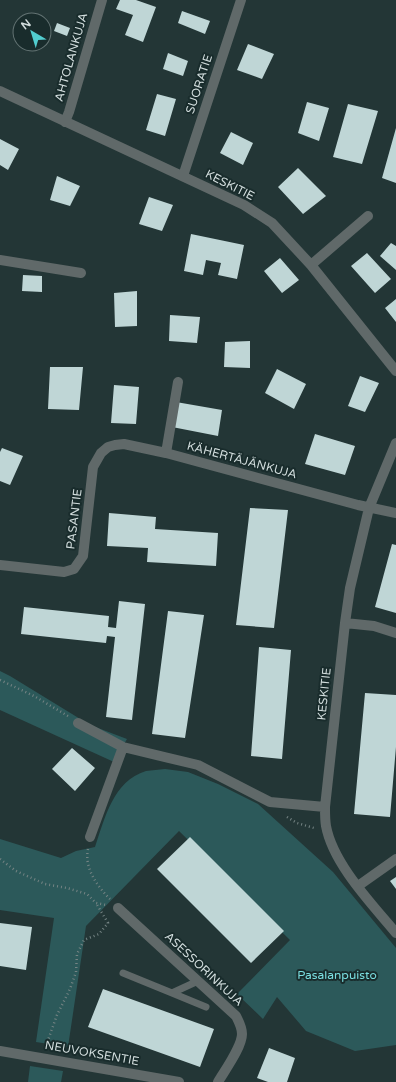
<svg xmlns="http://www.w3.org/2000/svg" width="396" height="1082" font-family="'Varela Round',sans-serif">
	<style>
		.green { fill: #2c595a }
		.building { fill: #bfd6d6 }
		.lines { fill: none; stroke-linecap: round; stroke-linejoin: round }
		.path { stroke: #758484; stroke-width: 2.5; stroke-dasharray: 1 3; stroke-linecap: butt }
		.service { stroke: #606969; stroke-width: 7 }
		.minor { stroke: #606969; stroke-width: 10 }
		.labels { text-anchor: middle; stroke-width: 4; stroke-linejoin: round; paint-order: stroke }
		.street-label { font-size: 12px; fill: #d2dddd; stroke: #192c2c }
		.park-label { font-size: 12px; fill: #7adee0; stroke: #192c2c }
	</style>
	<rect width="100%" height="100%" fill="#233636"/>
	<path class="green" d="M0,671L10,676L90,725L127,739L114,762L0,710Z
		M165,769L188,772L218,784L258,804L333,872L396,948V1045L355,1051L306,1031L277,997L263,1019L237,994L290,940L179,831L86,926L68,1047L36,1042L54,918L0,910V839L61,858L76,851L95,847C105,818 113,781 146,771C152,770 159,770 165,769Z
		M30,1066L63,1071L61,1082H28Z"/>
	<path class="building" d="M120,0H136L156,7L143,42L125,35L133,15L116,9Z
		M182,11L210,21L205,34L178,23Z
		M57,23L70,28L67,36L54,31Z
		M248,44L274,54L262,79L237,70Z
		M168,53L188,61L183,76L163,69Z
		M157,94L176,99L165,136L146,130Z
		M307,102L329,108L319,141L298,133Z
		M348,104L378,111L362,164L333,157Z
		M396,128V183L382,178Z
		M231,132L253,143L243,165L220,153Z
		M0,139L19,149L8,170L0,165Z
		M298,168L326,196L303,214L278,187Z
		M57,176L80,186L70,206L50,200Z
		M149,197L173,205L162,231L139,224Z
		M191,234L244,245L237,279L218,275L221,263L206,260L203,275L184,271Z
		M391,243L396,246V270L380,256Z
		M367,253L391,279L375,293L351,266Z
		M280,258L299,280L282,293L264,271Z
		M23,275L42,276V292L22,291Z
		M137,291V326L115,327L114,293Z
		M396,299V322L385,308Z
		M170,315L200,317L197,343L169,341Z
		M250,341V368L224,367L225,342Z
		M50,367H83L79,410L48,409Z
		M277,369L306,384L294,409L265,393Z
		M360,376L379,383L365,412L348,406Z
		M114,385L139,387L136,424L111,423Z
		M176,402L222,410L218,436L172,427Z
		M315,434L355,446L345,475L305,464Z
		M2,448L23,456L10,485L0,481V452Z
		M250,508L288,510L274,628L236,625Z
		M109,513L156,517L155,529L218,533L216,566L147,562L148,548L107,546Z
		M392,544L396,545V613L375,607Z
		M119,601L145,604L132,720L106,717L115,637L107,636L106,643L21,634L24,607L109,616L108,627L116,628Z
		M168,611L204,615L185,738L152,734Z
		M259,647L291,650L282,759L251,756Z
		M365,693L396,695V747L390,817L354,814Z
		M72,748L95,768L75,791L52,769Z
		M190,837L284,931L251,963L157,869Z
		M396,877V889L390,881Z
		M0,923L32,927L26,970L0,966Z
		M103,989L214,1029L200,1067L88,1027Z
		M269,1048L295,1058L287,1082H268L257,1078Z"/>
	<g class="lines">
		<path class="path" d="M0,680L34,696L68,716
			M287,817L297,823L314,828
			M88,849C84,868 97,886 110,899
			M0,859L16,871L45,884L67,888L87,894L96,903L106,905
			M46,1046L57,1015L70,989L76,972L77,954L84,940L99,934L108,923L96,903"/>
		<path class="service" d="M123,973L172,993L198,981
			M172,993L206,1007"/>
		<path class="minor" d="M0,91L244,205L272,223L311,265L396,371
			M65,122L69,112L102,0
			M183,176L241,0
			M0,260L81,273
			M311,265L368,216
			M396,443L369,508L350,588L345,623L325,807C325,813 325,820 326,826C333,864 372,904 396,933
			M166,453L178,382
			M0,565L64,572L74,569L83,556L93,467L101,453L108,447L115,445L124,444L166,453L358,505L396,513
			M345,623L374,626L396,633
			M78,723L123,747L198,765L270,802L325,807
			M90,837L123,747
			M358,886L396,859
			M118,908L236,1016C239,1022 242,1027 242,1034C242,1047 225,1070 218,1082
			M0,1051L179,1082"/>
	</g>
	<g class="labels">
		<g class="street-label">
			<text transform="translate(71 57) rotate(-74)" y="4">AHTOLANKUJA</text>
			<text transform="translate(199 84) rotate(-72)" y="4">SUORATIE</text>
			<text transform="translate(230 185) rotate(27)" y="4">KESKITIE</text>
			<text transform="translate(242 460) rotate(15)" y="4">KÄHERTÄJÄNKUJA</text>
			<text transform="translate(74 519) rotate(-83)" y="4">PASANTIE</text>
			<text transform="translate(324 694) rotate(-84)" y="4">KESKITIE</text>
			<text transform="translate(204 969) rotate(43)" y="4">ASESSORINKUJA</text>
			<text transform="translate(92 1053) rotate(10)" y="4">NEUVOKSENTIE</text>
		</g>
		<g class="park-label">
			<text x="337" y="979">Pasalanpuisto</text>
		</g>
	</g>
	<g transform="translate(32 32) rotate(322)"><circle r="19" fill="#192c2c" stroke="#637373"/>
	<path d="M0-3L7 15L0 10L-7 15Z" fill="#52cdcf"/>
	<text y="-6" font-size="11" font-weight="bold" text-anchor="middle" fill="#d2dddd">N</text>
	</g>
</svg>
